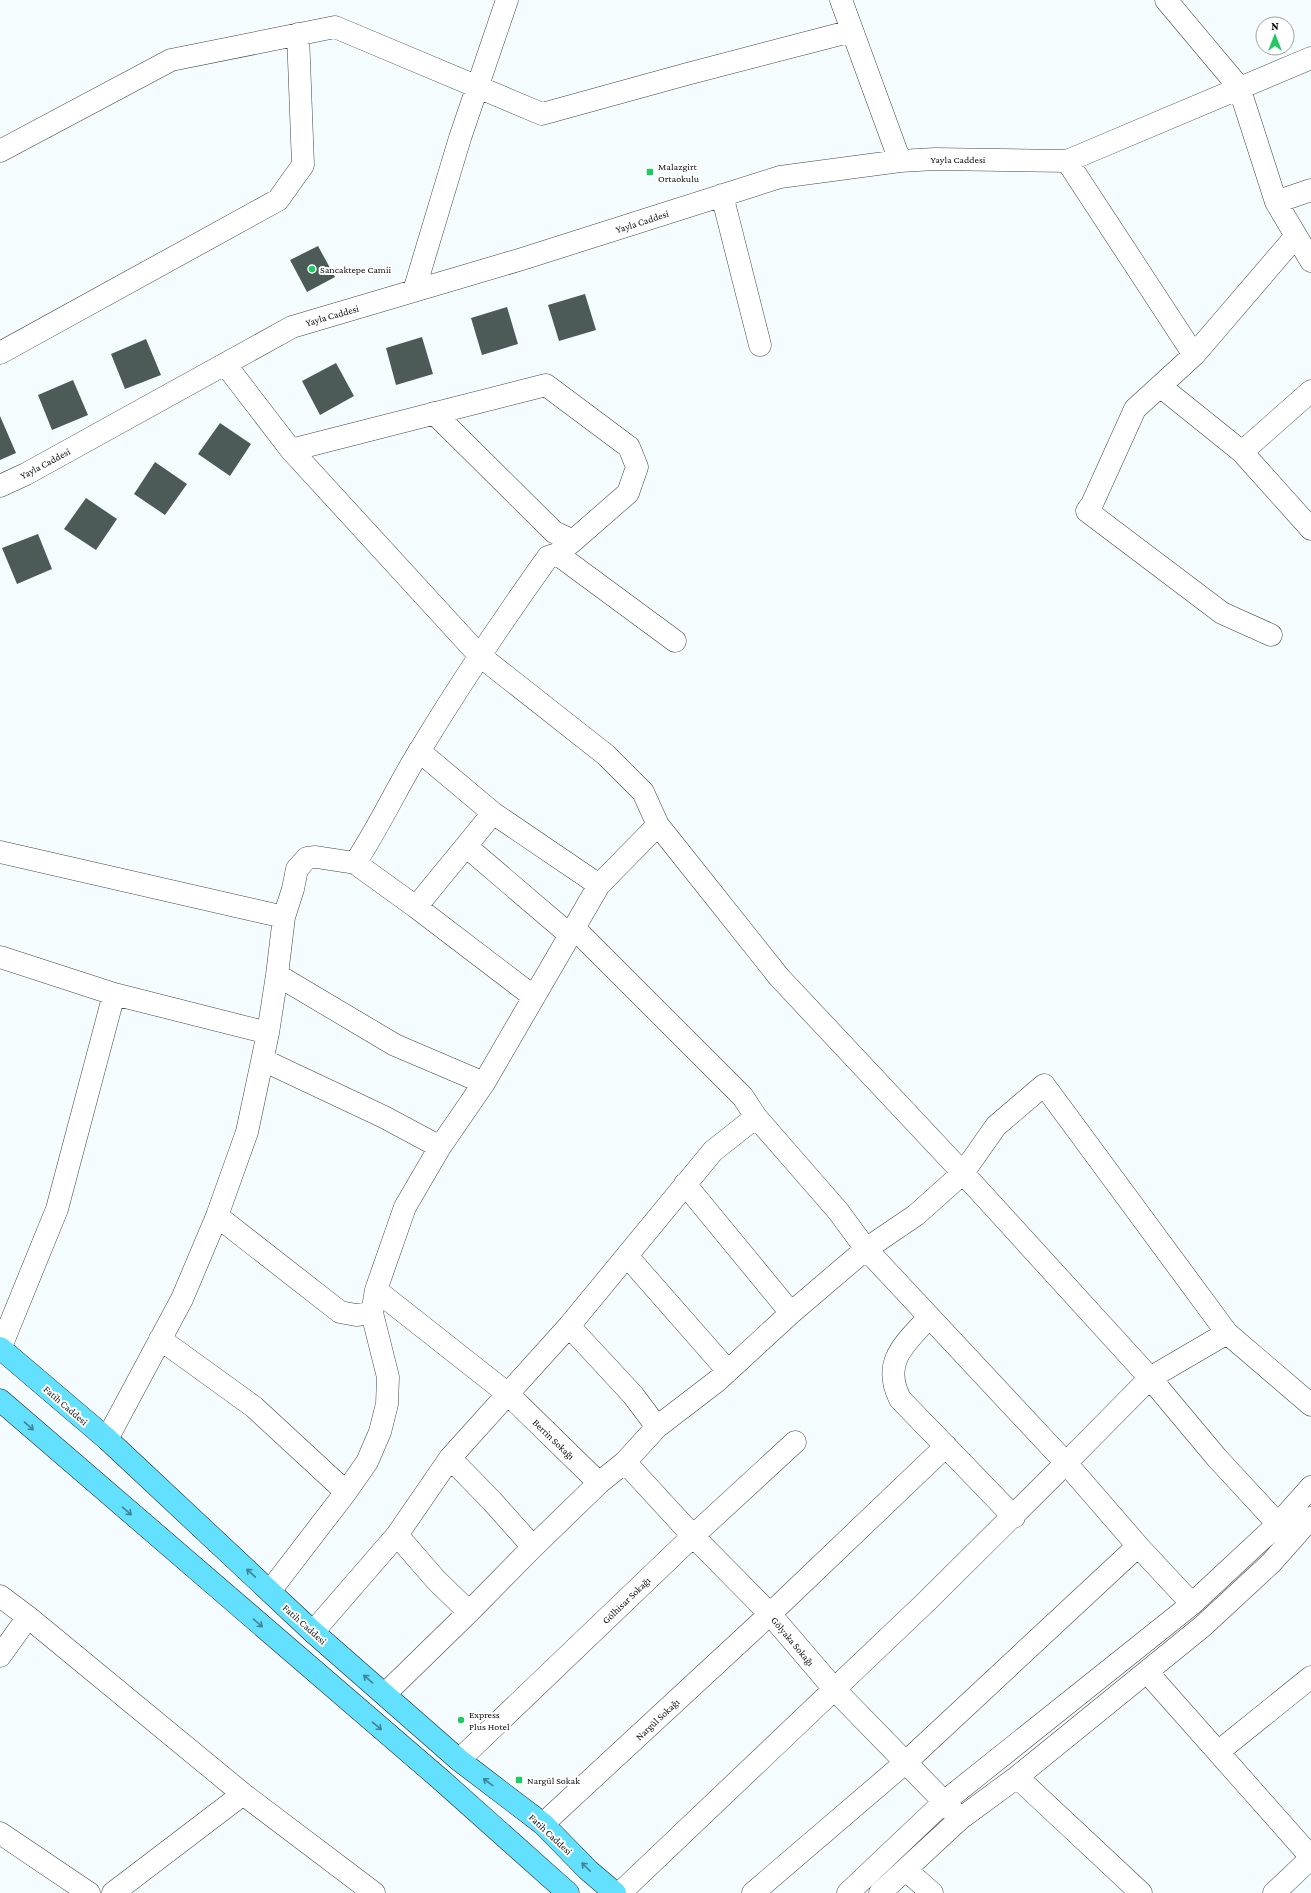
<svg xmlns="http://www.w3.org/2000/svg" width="1311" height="1893" font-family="'Crimson Pro',serif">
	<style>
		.building { fill: #4c5a58 }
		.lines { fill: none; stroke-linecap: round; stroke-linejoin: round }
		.minor-casing { stroke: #444; stroke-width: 23 }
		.major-casing { stroke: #222; stroke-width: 23 }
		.minor { stroke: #fff; stroke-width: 22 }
		.major { stroke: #64e0ff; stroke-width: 22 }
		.oneway { stroke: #3f8394 }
		.poi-dot { fill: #1fca63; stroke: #fff; stroke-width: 1.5 }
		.labels { text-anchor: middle; stroke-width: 4; stroke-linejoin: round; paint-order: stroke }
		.street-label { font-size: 10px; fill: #111; stroke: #fff }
		.poi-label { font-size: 10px; fill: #111; stroke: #fff; text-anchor: start }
	</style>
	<rect width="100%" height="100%" fill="#f4fcff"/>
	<path class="building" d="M318,246L335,277L307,292L290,260Z
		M585,294L596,330L559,341L548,305Z
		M507,307L518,344L482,355L471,318Z
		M422,337L433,374L396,385L386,348Z
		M146,339L161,375L125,389L111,354Z
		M336,363L354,396L320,415L302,381Z
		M73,380L88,415L52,430L38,395Z
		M0,416L16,453L0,460Z
		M220,423L251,444L230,476L198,454Z
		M155,462L187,484L165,515L134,494Z
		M86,498L117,519L96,550L64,529Z
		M38,534L52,569L17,584L2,548Z"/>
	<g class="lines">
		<g class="minor-casing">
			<path id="minor" d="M841,0L900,161
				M1166,0L1239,87L1276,202L1311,261
				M0,151L171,60L335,27L542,114L687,74L852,31
				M1067,161L1194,355
				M722,195L760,345
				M1276,202L1311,190
				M414,291L460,138L507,0
				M0,353L278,200L303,165L298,34
				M225,364L291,450L479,655L606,755L643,792L658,825L779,977L963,1173L1150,1378L1217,1458L1278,1524
				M1160,386L1242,452L1311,391
				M434,413L554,532L573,541
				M1242,452L1311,529
				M0,486L26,474L292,327L522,259L780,177L900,161L935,159L1067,161L1311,58
				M557,554L675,641
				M1271,635L1222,613L1087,511L1092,504L1135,409L1194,355L1296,236
				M419,751L493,813L599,885
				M467,847L570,935
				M0,852L284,917
				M355,863L416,907L534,997
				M416,907L493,813
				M574,928L743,1097L756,1117
				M0,957L114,994L268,1033
				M277,975L395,1045L484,1083
				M263,1060L384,1117L440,1147
				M685,1184L791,1313
				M217,1216L340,1312L356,1315L372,1313
				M627,1256L728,1371
				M376,1290L508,1394L599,1483
				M929,1317C906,1343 881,1361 900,1399L1014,1517
				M569,1326L633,1395L657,1427
				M160,1339L254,1407L346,1492
				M0,1349L57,1209L114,994
				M107,1439L182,1299L217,1216L247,1132L268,1033L277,975L284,917L293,889L297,869L307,858L316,857L355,863C379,827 397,787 420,750C460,684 503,620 548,557L557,554L573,541L628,493L637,467L629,447L546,385L291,450
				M450,1458L492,1501L533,1547
				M625,1462L693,1536L770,1614L835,1690L954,1812
				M397,1535L436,1580L469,1612
				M270,1591L346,1492L367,1462L380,1432L387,1404L388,1377L372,1313L376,1290L405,1207L440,1147L484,1083L599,885L658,825
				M0,1596L28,1617L243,1794L374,1893
				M313,1632L397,1535L450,1458L569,1326L713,1151L756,1117L838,1211L866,1249L1066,1463L1150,1378L1227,1333L1311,1405
				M0,1656L28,1617
				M1147,1672L1311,1857
				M385,1694L469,1612L533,1547L599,1483L625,1462L657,1427L717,1381L791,1313L866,1249L916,1215L963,1173L996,1126L1044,1085L1227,1333
				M1218,1752L1311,1677
				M459,1760L693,1536L795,1442
				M1017,1777L1141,1893
				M543,1824L770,1614L946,1446
				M0,1833L89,1893
				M906,1870L932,1893
				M113,1893L243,1794
				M620,1893L926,1602L1066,1463L1138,1546L1192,1604
				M753,1893L906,1762L1138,1546
				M848,1893L944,1802L1192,1604L1278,1524L1311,1487
				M880,1893L960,1819L1017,1777L1203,1626L1271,1563L1311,1518
				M1274,1893L1311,1858"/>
		</g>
		<g class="major-casing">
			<path id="major" d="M0,1348L107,1439L313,1632L459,1760L543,1824L588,1870L615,1893
				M0,1400L439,1778L568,1893"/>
		</g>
		<use href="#minor" class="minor"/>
		<use href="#major" class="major"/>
	</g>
	<defs><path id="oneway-shaft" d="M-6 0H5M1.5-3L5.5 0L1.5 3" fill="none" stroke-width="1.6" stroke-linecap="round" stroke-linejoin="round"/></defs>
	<g class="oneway">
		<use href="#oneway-shaft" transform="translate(29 1426) rotate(41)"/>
		<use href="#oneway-shaft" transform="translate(127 1511) rotate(41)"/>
		<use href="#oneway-shaft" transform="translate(251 1573) rotate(-137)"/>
		<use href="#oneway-shaft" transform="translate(258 1623) rotate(41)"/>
		<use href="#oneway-shaft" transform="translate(368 1679) rotate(-139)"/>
		<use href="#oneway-shaft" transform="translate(377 1726) rotate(40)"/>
		<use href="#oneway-shaft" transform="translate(488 1782) rotate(-143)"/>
		<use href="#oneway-shaft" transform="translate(586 1867) rotate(-135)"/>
	</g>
	<g class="poi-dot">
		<rect x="646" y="168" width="8" height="8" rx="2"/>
		<circle cx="312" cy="269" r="4"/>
		<circle cx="461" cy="1720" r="4"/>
		<rect x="515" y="1776" width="8" height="8" rx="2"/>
	</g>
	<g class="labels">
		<g class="street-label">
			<text x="958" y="163">Yayla Caddesi</text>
			<text transform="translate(642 221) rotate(-18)" y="4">Yayla Caddesi</text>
			<text transform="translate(332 315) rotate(-16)" y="4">Yayla Caddesi</text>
			<text transform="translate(45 463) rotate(-28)" y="4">Yayla Caddesi</text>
			<text transform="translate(66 1405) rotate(41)" y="4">Fatih Caddesi</text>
			<text transform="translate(554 1439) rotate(44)" y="4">Berrin Sokağı</text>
			<text transform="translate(626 1600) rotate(-44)" y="4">Gölhisar Sokağı</text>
			<text transform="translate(305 1624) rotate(42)" y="4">Fatih Caddesi</text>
			<text transform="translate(793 1641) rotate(50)" y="4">Gölyaka Sokağı</text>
			<text transform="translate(657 1719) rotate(-43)" y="4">Nargül Sokağı</text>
			<text transform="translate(551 1834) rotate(43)" y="4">Fatih Caddesi</text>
		</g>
		<g class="poi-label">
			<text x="658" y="170">Malazgirt<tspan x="658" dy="12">Ortaokulu</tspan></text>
			<text x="320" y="273">Sancaktepe Camii</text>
			<text x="469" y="1718">Express<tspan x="469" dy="12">Plus Hotel</tspan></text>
			<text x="527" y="1784">Nargül Sokak</text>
		</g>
	</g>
	<g transform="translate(1275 36)"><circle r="19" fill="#ffffff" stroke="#a0a0a0"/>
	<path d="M0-3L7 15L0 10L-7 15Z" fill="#1fca63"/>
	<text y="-6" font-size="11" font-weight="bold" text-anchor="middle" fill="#111111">N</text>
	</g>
</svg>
